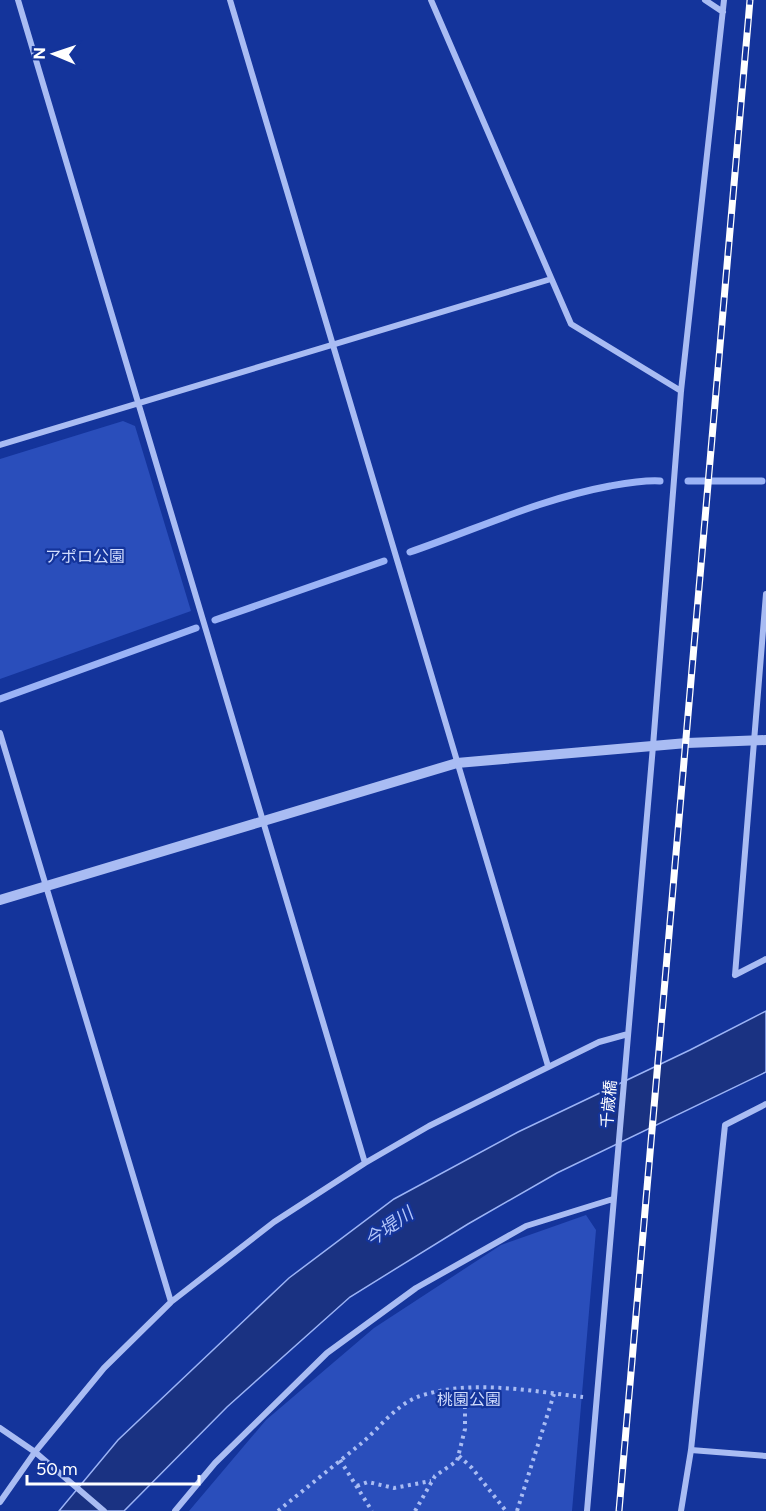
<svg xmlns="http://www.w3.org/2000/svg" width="766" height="1511" font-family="Figtree,'Noto Sans JP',sans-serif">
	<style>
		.green { fill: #2a4ebb }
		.water { fill: #1a3282; stroke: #9bb3f6; stroke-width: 1.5 }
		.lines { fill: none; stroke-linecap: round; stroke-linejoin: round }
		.stream { stroke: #9bb3f6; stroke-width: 7 }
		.path { stroke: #a9bcf3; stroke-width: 4; stroke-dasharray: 3 4.5; stroke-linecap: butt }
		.minor { stroke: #a9bcf3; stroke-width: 6 }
		.tertiary { stroke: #a9bcf3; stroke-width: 10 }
		.rail-casing { stroke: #fff; stroke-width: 7 }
		.rail { stroke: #14349b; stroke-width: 4.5; stroke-dasharray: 14; stroke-linecap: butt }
		.labels { text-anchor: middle; stroke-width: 4.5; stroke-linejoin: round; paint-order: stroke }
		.park-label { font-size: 16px; fill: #d1dcfd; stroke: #14349b }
		.street-label { font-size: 16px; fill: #fff; stroke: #14349b }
		.water-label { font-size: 18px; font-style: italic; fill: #b5c7fa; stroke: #14349b }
	</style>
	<rect width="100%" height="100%" fill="#14349b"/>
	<path class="green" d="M123,421L135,426L191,611L0,679V459Z
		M586,1215L596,1230L572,1511H189L266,1420L374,1328L501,1245Z"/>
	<path class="water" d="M766,1011V1072L557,1173L468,1224L350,1297L227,1407L124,1511H59L118,1440L289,1278L394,1199L518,1132L690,1050Z"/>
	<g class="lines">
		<path class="stream" d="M688,481H762
			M410,552C477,529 540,499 610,486C627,483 643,480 660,481
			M215,620L384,561
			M0,699L196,628"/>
		<path class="path" d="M459,1456L472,1468L506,1511
			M340,1460L372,1511
			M357,1486L368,1482L394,1488L431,1481
			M278,1511C306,1488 335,1465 363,1442C381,1426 397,1404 420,1396C472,1379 530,1391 583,1397
			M415,1511L435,1476L457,1461L465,1429V1388
			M517,1511L554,1394"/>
		<path class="minor" d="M18,0L365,1163
			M230,0L548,1066
			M431,0L571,324L681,391
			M705,0L723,12
			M0,445L551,279
			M0,733L171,1302
			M735,975L766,594
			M735,975L766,959
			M0,1428L35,1452L104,1511
			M691,1450L766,1456
			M0,1502L35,1452L104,1368L171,1302L274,1222L365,1163L429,1126L599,1042L628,1034
			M175,1511L215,1463L327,1353L416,1288L526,1226L613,1199
			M587,1511L653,746L681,391L724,0
			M681,1511L691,1450L725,1125L766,1104"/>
		<path class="tertiary" d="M0,900L457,763L687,743L766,740"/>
		<g class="rail-casing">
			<path id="rail" d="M619,1511L750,0"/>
		</g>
		<use href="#rail" class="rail"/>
	</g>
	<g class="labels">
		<g class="park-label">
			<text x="85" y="562">アポロ公園</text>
			<text x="469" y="1405">桃園公園</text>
		</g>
		<g class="street-label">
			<text transform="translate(608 1104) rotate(-85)" y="6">千歳橋</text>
		</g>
		<g class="water-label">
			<text transform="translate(389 1227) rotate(-35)" y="6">今堤川</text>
		</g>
	</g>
	<g transform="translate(54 54) rotate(272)" stroke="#14349b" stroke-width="4.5" paint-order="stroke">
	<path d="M0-4.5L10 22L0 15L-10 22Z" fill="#ffffff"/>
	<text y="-9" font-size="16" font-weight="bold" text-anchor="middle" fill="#ffffff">N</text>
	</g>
	<path d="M27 1475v9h172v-9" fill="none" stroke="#ffffff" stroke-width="3"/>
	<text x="36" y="1475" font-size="18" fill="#ffffff" stroke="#14349b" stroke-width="4.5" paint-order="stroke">50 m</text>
</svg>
